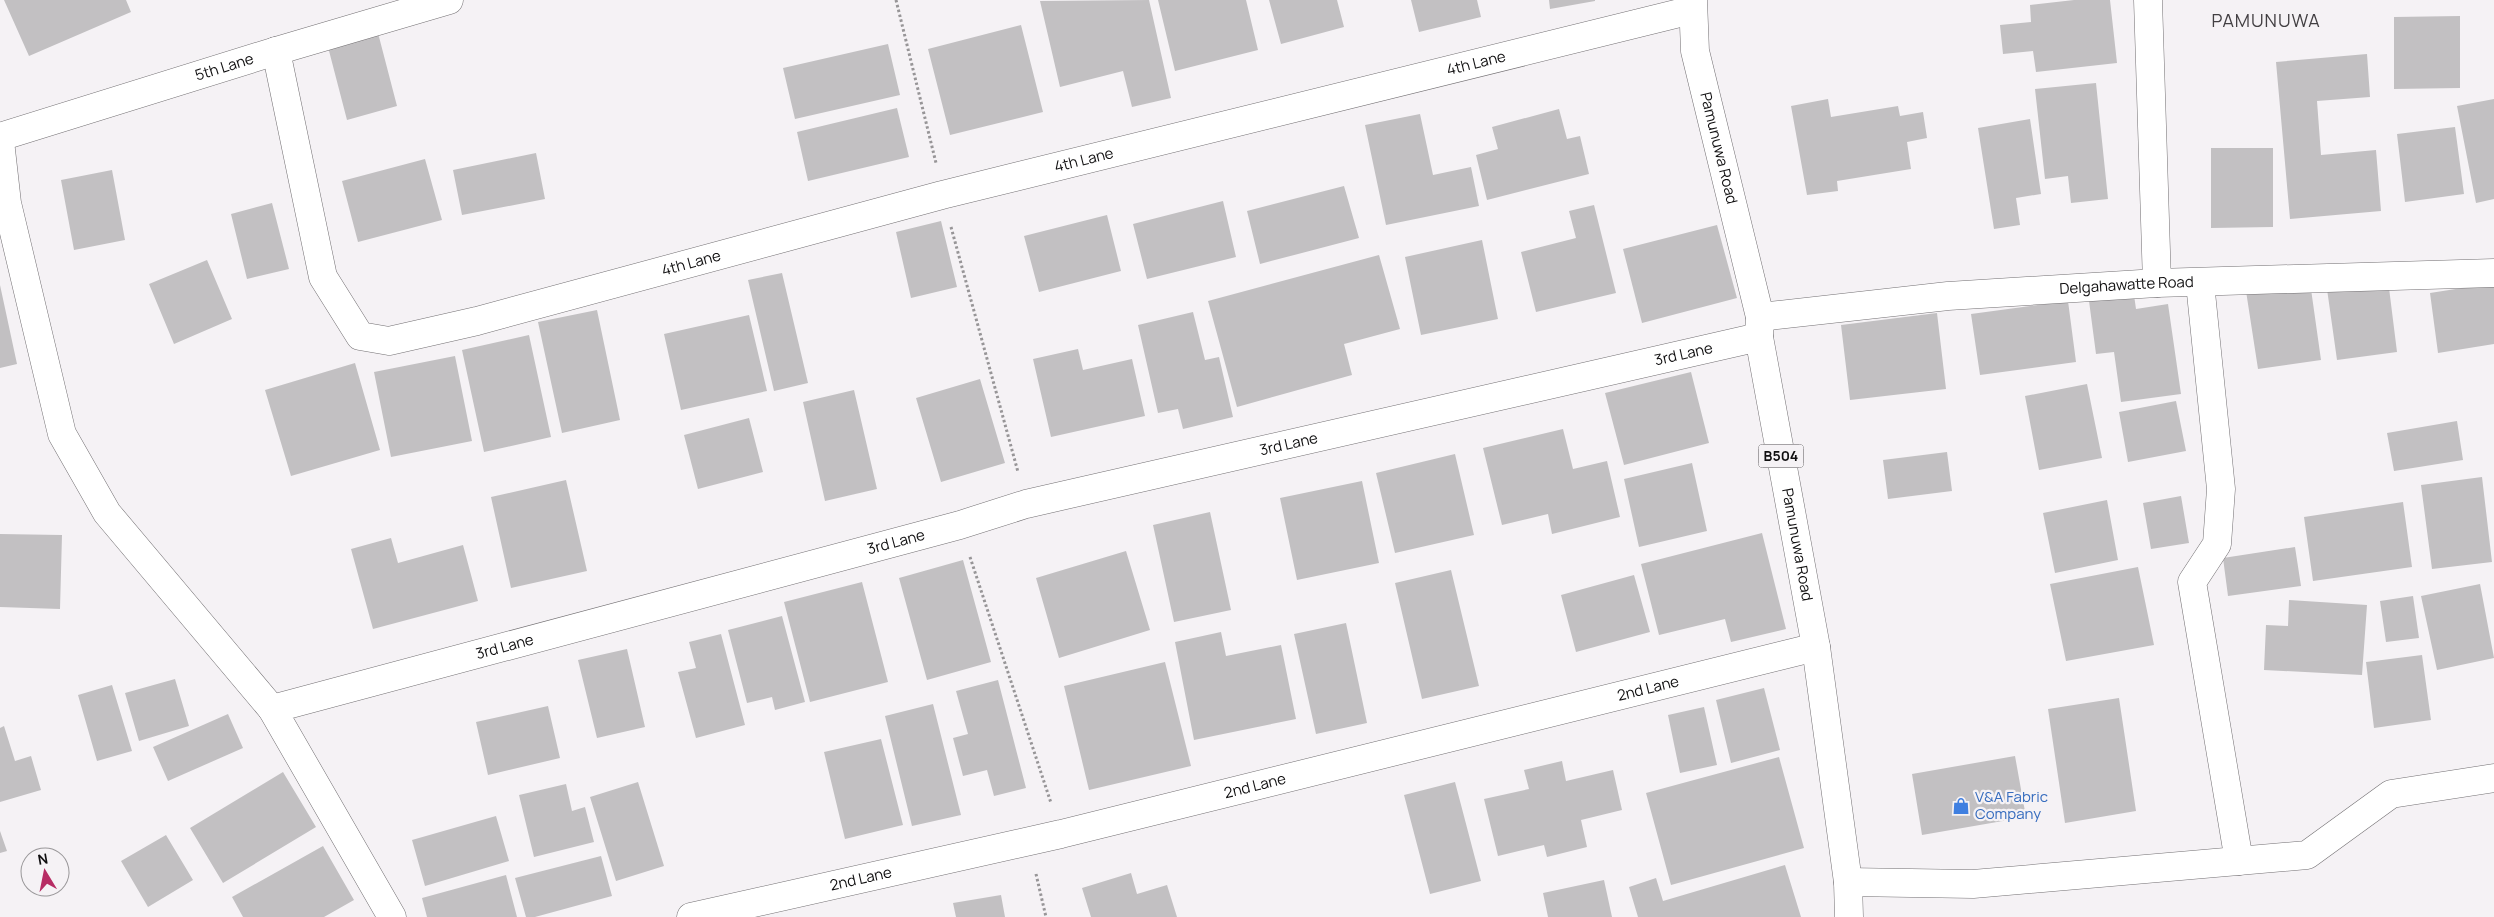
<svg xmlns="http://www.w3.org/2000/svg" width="2494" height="917" font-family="Manrope,sans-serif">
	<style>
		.building { fill: #c2c0c2 }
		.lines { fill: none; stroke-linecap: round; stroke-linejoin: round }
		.street-casing { stroke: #737073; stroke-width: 29 }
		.primary-casing { stroke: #737073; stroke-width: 29 }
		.path { stroke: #979597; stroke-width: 3; stroke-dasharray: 2.5 2.5; stroke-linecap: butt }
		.street { stroke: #fff; stroke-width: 28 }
		.primary { stroke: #fff; stroke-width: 28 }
		.labels { text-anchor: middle; stroke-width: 4.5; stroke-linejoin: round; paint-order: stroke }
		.shield { fill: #f5f2f5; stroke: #555355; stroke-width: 1 }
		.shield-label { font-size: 14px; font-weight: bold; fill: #100f10 }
		.street-label { font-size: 15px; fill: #100f10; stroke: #f5f2f5 }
		.shop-label { font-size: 15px; fill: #366cbe; stroke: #f5f2f5; text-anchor: start }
		.quarter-label { font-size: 18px; letter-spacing: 1px; fill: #423f42; stroke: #f5f2f5 }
	</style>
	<rect width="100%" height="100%" fill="#f5f2f5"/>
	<path class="building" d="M4,0H126L131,12L29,56Z
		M1149,0L1171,98L1132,107L1123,71L1060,87L1040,1Z
		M1158,0H1246L1258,50L1175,71Z
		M1269,0H1337L1344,27L1281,44Z
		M1411,0H1477L1481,17L1419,32Z
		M1549,0H1595V1L1550,9Z
		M2074,0H2110L2117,63L2036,72L2033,51L2003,54L2000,25L2031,22L2030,5Z
		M2460,16V88L2394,89V17Z
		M1021,25L1043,112L950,135L928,49Z
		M378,33L397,106L347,120L328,47Z
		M888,44L900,95L795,119L783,68Z
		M2367,54L2370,97L2317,101L2321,155L2376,150L2381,211L2290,219L2276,62Z
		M2096,83L2108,199L2071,203L2068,176L2045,179L2035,89Z
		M1828,99L1831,117L1898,106L1900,116L1923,112L1927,138L1907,142L1911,169L1837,181L1838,191L1807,195L1791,106Z
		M2494,99V199L2476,203L2457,106Z
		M897,108L909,157L808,181L797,132Z
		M1559,109L1567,139L1580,136L1589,174L1487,200L1476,155L1498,149L1492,127Z
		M1420,114L1433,175L1471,167L1479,206L1386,225L1365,125Z
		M2030,119L2041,194L2016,198L2020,225L1994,229L1978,128Z
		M2455,127L2464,194L2405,202L2397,134Z
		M2211,148H2273V227L2211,228Z
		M536,153L545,199L462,215L453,170Z
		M425,159L442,220L358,242L342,181Z
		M112,170L125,240L74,250L61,180Z
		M1344,186L1359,238L1260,264L1247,211Z
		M1223,201L1236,257L1147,279L1133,224Z
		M272,203L289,269L247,279L231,214Z
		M1594,205L1616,293L1536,312L1521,252L1576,238L1569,211Z
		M1107,215L1121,271L1039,292L1024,236Z
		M941,221L957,287L911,298L896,232Z
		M1717,225L1737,298L1642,323L1623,249Z
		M1482,240L1498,319L1421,335L1405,257Z
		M1379,255L1400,329L1344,344L1352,375L1237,407L1208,301Z
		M207,260L232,319L174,344L149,284Z
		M782,273L808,383L774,391L748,280Z
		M2388,280L2397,352L2337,360L2327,289Z
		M2310,282L2321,360L2258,369L2246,291Z
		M2494,283V344L2438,353L2430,293Z
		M0,285L17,364L0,368Z
		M2134,295L2136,309L2168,304L2181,394L2121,402L2114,352L2096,354L2089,301Z
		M2068,301L2076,362L1980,375L1971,314Z
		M597,310L620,420L562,433L538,322Z
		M1193,312L1205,360L1219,357L1233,417L1183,429L1178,409L1158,413L1138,325Z
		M1937,313L1946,389L1850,400L1841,325Z
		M749,315L767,391L681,410L664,334Z
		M529,335L551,437L484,452L462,350Z
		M1078,349L1083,370L1132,359L1145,416L1051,437L1033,359Z
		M455,356L472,441L391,457L374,372Z
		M355,363L380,450L291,476L265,390Z
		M1691,372L1709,443L1624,465L1605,393Z
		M980,379L1005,463L941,482L916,398Z
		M2087,384L2102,458L2039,470L2025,396Z
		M854,390L877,489L825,501L803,402Z
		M2176,401L2186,451L2128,462L2119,412Z
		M749,418L763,472L698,489L684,435Z
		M2457,421L2463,460L2394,471L2387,433Z
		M1563,429L1573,469L1607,461L1620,517L1552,534L1548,514L1502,525L1483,448Z
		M1947,452L1952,491L1888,499L1883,460Z
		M1455,454L1474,535L1395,553L1376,473Z
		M1692,463L1707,531L1639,547L1624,479Z
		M2482,477L2492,562L2432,569L2421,485Z
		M566,480L587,571L511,588L491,497Z
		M1362,481L1379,563L1297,580L1280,498Z
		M2181,496L2189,543L2151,549L2143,503Z
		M2107,500L2118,560L2055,573L2043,513Z
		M2403,502L2412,567L2313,581L2304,517Z
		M1210,512L1231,610L1174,622L1153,525Z
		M1762,533L1786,629L1731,642L1725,619L1659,635L1641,564Z
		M0,534L62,535L60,609L0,607Z
		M391,538L398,563L463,545L478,601L373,629L351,549Z
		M2295,547L2301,586L2228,596L2223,558Z
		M1126,551L1150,630L1059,658L1036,578Z
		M963,560L991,662L927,680L899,578Z
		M2138,567L2154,645L2066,661L2050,584Z
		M1451,570L1479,686L1422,699L1395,583Z
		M1634,575L1650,632L1576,652L1561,595Z
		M862,582L888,682L810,702L784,602Z
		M2480,584L2494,658L2437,670L2421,596Z
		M2413,596L2419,638L2386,642L2380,601Z
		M2289,600L2367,605L2362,675L2264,670L2266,625L2288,626Z
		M782,616L805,702L775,710L772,697L747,703L728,630Z
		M1346,623L1367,723L1316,734L1294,634Z
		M1221,632L1226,656L1281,645L1296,719L1194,740L1175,642Z
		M721,634L745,725L696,738L678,672L696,668L689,642Z
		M627,649L645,727L597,738L578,660Z
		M2422,655L2431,720L2374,728L2366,662Z
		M1165,662L1191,766L1089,790L1064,686Z
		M175,679L189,726L139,741L125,693Z
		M998,680L1026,788L994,796L987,770L963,776L953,738L968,734L956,691Z
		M112,685L132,751L97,761L78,695Z
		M1764,688L1780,750L1731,763L1716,700Z
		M2119,698L2136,811L2065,823L2048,709Z
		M933,704L961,815L912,826L885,716Z
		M548,706L560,758L488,775L476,722Z
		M1704,707L1717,765L1680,773L1668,715Z
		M228,714L243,748L168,781L153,747Z
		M4,726L15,761L31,756L41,790L0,802V728Z
		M881,739L903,825L845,839L824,752Z
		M2015,756L2026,817L1922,835L1912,774Z
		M1779,757L1804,848L1671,885L1646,793Z
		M1562,761L1566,781L1613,770L1622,810L1581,820L1587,847L1547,857L1544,845L1498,856L1484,799L1529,789L1524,770Z
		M283,772L316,827L223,883L190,828Z
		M638,782L664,866L616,881L590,797Z
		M1455,782L1481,881L1430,894L1404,795Z
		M566,784L572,811L585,807L594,842L534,857L519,795Z
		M496,816L509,861L425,886L412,840Z
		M0,831L7,851L0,853Z
		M166,835L193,880L148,907L121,861Z
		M323,846L354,900L324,917H243L232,897Z
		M601,856L612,896L535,917H526L515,878Z
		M1785,865L1801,917H1638L1629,887L1656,878L1663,901Z
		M1131,873L1137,894L1167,885L1177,917H1091L1082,888Z
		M506,875L517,917H427L422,898Z
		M1604,880L1612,917H1548L1543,893Z
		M1001,895L1005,917H956L953,903Z"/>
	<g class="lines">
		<g class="street-casing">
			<g id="street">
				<path d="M2148,0L2157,283"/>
				<path id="s1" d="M276,51L323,277L360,336L389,341L477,321L942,195L1692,10"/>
				<path id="s2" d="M0,137L276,51L449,0"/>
				<path d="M0,141L7,203L62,434L107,513L272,709"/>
				<path d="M2200,283L2221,489L2217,544L2192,582L2239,861"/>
				<path id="s3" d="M1760,317L1948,296L2157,283L2494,273"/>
				<path d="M1848,882L1973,884L2307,855L2391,794L2494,778"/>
				<path id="s4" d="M392,917L272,709L960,525L1026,504L1759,337"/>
				<path id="s5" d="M691,917L1061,834L1816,647"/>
			</g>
		</g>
		<g class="primary-casing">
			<g id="primary">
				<path id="s6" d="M1693,0L1695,51L1760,317L1759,337L1816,647L1848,882L1849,917"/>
			</g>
		</g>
		<path class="path" d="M896,0L936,163
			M951,227L1018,472
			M970,557L1051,803
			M1036,874L1046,917"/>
		<use href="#street" class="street"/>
		<use href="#primary" class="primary"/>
	</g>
	<defs>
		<g id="shop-bare" transform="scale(1.35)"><path d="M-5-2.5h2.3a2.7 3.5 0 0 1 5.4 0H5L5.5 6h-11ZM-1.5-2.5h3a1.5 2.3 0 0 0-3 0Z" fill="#3f7fe0" stroke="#f5f2f5" stroke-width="2.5" paint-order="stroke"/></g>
	</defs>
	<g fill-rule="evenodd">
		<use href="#shop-bare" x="1961" y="806"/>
	</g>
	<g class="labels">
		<rect class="shield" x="1758.5" y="444.5" width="45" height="23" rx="4"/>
		<g class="shield-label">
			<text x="1781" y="461">B504</text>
		</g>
		<g class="street-label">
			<text dy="5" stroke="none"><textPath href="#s1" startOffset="1452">4th Lane</textPath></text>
			<text dy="5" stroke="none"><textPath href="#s2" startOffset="235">5th Lane</textPath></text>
			<text dy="5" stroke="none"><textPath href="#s6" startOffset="151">Pamunuwa Road</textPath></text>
			<text dy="5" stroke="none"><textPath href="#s1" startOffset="1048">4th Lane</textPath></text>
			<text dy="5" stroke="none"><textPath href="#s1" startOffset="642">4th Lane</textPath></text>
			<text dy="5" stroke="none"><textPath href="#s3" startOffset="368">Delgahawatte Road</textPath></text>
			<text dy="5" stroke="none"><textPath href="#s4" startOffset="1696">3rd Lane</textPath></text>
			<text dy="5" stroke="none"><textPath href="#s4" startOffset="1291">3rd Lane</textPath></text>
			<text dy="5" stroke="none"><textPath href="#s4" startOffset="886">3rd Lane</textPath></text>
			<text dy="5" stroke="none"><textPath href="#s6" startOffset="556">Pamunuwa Road</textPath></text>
			<text dy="5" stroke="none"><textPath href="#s4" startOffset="481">3rd Lane</textPath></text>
			<text dy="5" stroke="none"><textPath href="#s5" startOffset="984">2nd Lane</textPath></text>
			<text dy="5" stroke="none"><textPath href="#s5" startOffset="579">2nd Lane</textPath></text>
			<text dy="5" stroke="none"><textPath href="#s5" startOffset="174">2nd Lane</textPath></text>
		</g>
		<g class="shop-label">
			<text x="1975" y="802">V&amp;A Fabric<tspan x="1975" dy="17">Company</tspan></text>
		</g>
		<g class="quarter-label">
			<text x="2266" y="27">PAMUNUWA</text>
		</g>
	</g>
	<g transform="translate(45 872) rotate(350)"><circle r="24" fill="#f5f2f5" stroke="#999799"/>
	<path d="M0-4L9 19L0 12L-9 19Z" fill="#b72c64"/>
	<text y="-8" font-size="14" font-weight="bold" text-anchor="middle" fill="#100f10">N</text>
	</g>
</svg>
